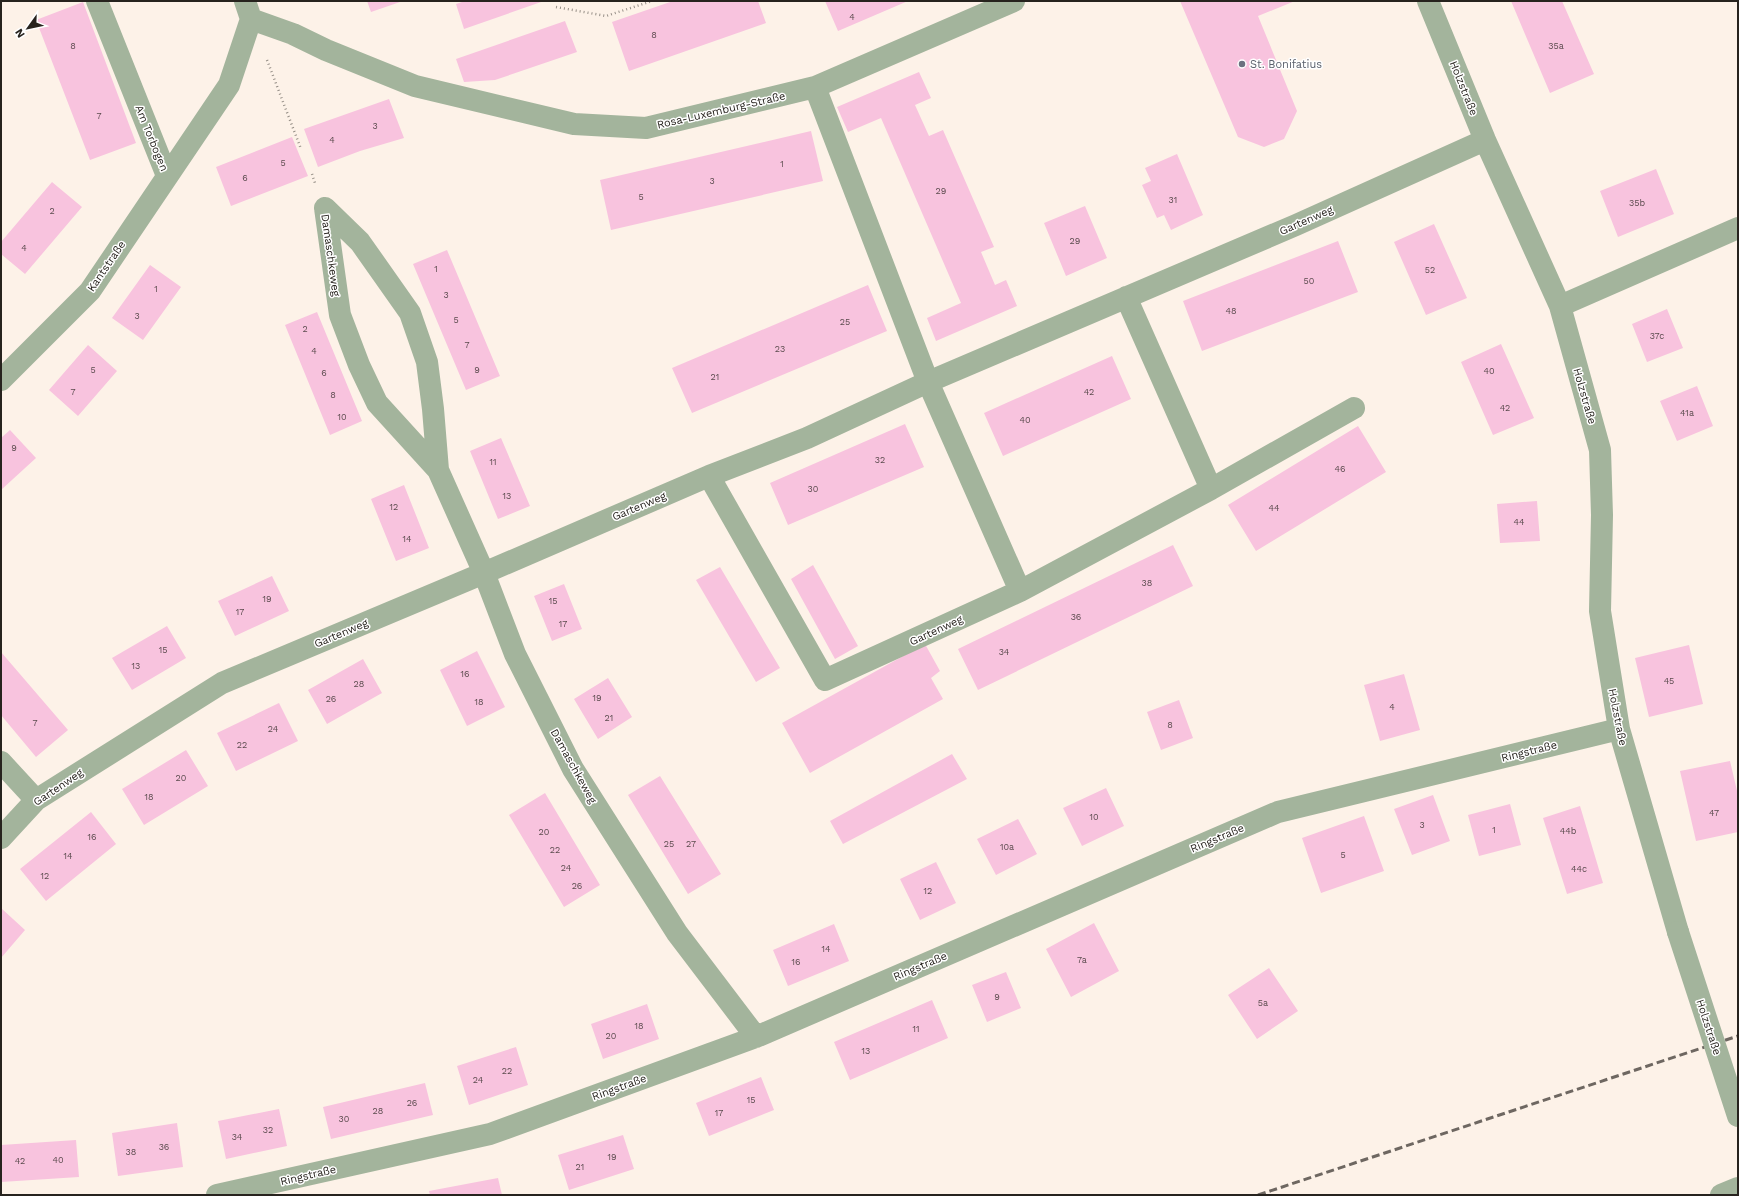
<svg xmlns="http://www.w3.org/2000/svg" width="1739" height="1196" font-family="'Work Sans',sans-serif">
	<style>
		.building { fill: #f8c3de }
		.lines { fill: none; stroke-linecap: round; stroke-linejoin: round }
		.path { stroke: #968f87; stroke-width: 2.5; stroke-dasharray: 1 3; stroke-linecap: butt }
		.minor { stroke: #a3b49c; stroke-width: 22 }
		.rail { stroke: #6e6761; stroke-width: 3; stroke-dasharray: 8 4; stroke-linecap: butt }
		.minor-bridge { stroke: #a3b49c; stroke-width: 22 }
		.worship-dot { fill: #6b7280; stroke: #fff; stroke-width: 1.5 }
		.labels { text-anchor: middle; stroke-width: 3; stroke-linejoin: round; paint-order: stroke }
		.number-label { font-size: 9px; fill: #5b4b4e }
		.worship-label { font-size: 11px; fill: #5b616d; stroke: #fff; text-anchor: start }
		.street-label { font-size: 11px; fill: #27231e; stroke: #fff }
	</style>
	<rect width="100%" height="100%" fill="#fdf2e8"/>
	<path class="building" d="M367,1H403L371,12Z
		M465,1H544L464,29L456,4Z
		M673,1H758L766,23L629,71L612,22Z
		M825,1H908L838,31Z
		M1180,1H1295L1258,16L1297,111L1284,139L1264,147L1238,137Z
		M1511,1H1562L1594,74L1550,93Z
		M83,2L136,143L90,160L36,20Z
		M565,21L577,52L495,80L464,82L456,59Z
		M919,72L931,98L915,105L929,136L943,130L994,247L981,252L995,285L1006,280L1017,306L936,341L927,318L961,303L881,118L848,132L837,107Z
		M389,99L404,138L360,151L318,167L304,129Z
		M811,131L823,181L611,230L600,180Z
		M292,137L308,176L231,206L216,167Z
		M1177,154L1203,215L1171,230L1164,215L1157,218L1142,185L1151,181L1145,168Z
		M1656,169L1674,214L1618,237L1600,191Z
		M52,182L82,207L25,274L1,254V242Z
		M1085,206L1107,258L1066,276L1044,223Z
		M1434,224L1467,298L1426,315L1394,242Z
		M1338,241L1358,292L1202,351L1183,301Z
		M447,250L500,376L466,390L413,264Z
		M150,265L181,287L143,340L112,318Z
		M868,285L887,331L692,413L672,368Z
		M1667,309L1683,348L1647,362L1632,324Z
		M317,312L362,421L330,435L285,325Z
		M1501,344L1534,418L1493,435L1461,362Z
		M88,345L117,371L78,416L49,390Z
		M1112,356L1131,399L1003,456L984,413Z
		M1697,386L1713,426L1677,441L1660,401Z
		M905,424L924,467L788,525L770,483Z
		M1358,426L1386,472L1256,551L1228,505Z
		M10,430L36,458L1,490V438Z
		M501,438L530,506L498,519L470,451Z
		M404,485L429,548L396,561L371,499Z
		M1537,501L1540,541L1500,543L1497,504Z
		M1173,545L1193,586L978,690L958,649Z
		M813,565L858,646L835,659L791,579Z
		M720,567L780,668L756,682L696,580Z
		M272,576L289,611L235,636L218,601Z
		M564,584L582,629L552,641L534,596Z
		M167,626L186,658L132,690L112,658Z
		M925,644L940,671L931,678L943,699L810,773L782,723Z
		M1689,645L1703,704L1649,717L1635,658Z
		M477,651L505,707L467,726L440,670Z
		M1,652L68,730L36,757L1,715Z
		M363,659L382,693L327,724L308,690Z
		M1404,674L1420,730L1380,741L1364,685Z
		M608,678L632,717L598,739L574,699Z
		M1179,700L1193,738L1161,750L1147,712Z
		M279,703L298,741L236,771L217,733Z
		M186,750L208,786L144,825L122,789Z
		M952,754L967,779L843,844L830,821Z
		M1730,761L1738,795V832L1696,841L1680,771Z
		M660,776L721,874L688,894L628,795Z
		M1106,788L1124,826L1082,846L1063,808Z
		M545,793L600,885L564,907L509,815Z
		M1433,795L1450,841L1412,855L1394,809Z
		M1510,804L1521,845L1479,856L1468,815Z
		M1580,806L1603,883L1567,894L1543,818Z
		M91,812L116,844L46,901L20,869Z
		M1364,816L1384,871L1321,893L1302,838Z
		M1018,819L1037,854L996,875L977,839Z
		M936,862L956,903L920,920L900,879Z
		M1,908L25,930L1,958Z
		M1094,923L1119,971L1071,997L1046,949Z
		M834,924L849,961L788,986L773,950Z
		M1269,968L1298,1011L1257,1039L1228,995Z
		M1006,972L1021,1008L987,1022L972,985Z
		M932,1000L948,1038L850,1080L834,1042Z
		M647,1004L659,1039L603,1059L591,1024Z
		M516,1047L528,1085L469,1105L457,1066Z
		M761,1077L774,1110L709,1136L696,1103Z
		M425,1083L433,1115L331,1139L323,1107Z
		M279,1109L287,1146L226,1159L218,1121Z
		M177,1123L183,1167L118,1176L112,1133Z
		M623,1135L634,1169L569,1190L558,1155Z
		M76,1140L79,1177L1,1182V1145Z
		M498,1178L502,1195H430L429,1191Z"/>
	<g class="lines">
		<path class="path" d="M556,7L606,16L652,1
			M267,60L301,149
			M312,174L315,183"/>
		<path class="minor" d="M97,1L167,176
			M1428,1L1485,140L1560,306L1600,450L1602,515L1600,611L1619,729L1678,932
			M251,19L293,34L326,50L415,86L574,124L646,128L815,87L1014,1
			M815,87L928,382L1020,591
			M325,208L340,315L359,365L377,403L438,470L484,573L515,654L573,769L677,933L756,1037
			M325,208L360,242L410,313L427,362L433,409L438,470
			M1126,297L1211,489
			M1560,306L1738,228
			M1,380L90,291L229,85L251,19L245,1
			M709,476L825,680L1020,591L1211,489L1354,408
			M1,762L36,800
			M1,838L36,800L222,683L484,573L709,476L807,438L928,382L1296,225L1485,140
			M217,1195L490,1134L756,1037L1278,812L1619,729
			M1721,1195L1738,1188"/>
		<path class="rail" d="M1258,1195L1738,1036"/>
		<path class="minor-bridge" d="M1678,932L1738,1116"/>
	</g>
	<circle class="worship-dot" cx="1242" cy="64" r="4"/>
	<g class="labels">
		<g class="number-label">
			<text x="852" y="20">4</text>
			<text x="654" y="38">8</text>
			<text x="73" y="49">8</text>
			<text x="1556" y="49">35a</text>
			<text x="99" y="119">7</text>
			<text x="375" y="129">3</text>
			<text x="332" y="143">4</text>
			<text x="283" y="166">5</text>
			<text x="782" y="167">1</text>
			<text x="245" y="181">6</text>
			<text x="712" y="184">3</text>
			<text x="941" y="194">29</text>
			<text x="641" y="200">5</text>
			<text x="1173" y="203">31</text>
			<text x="1637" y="206">35b</text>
			<text x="52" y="214">2</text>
			<text x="1075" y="244">29</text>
			<text x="24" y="251">4</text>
			<text x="436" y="272">1</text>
			<text x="1430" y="273">52</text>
			<text x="1309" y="284">50</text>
			<text x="156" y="292">1</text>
			<text x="446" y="298">3</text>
			<text x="1231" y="314">48</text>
			<text x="137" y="319">3</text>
			<text x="456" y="323">5</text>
			<text x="845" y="325">25</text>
			<text x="305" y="332">2</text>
			<text x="1657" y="339">37c</text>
			<text x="467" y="348">7</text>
			<text x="780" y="352">23</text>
			<text x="314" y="354">4</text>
			<text x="93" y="373">5</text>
			<text x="477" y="373">9</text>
			<text x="1489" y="374">40</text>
			<text x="324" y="376">6</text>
			<text x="715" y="380">21</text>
			<text x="73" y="395">7</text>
			<text x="1089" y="395">42</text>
			<text x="333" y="398">8</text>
			<text x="1505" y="411">42</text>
			<text x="1687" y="416">41a</text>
			<text x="342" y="420">10</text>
			<text x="1025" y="423">40</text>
			<text x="14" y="451">9</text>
			<text x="880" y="463">32</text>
			<text x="493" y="465">11</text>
			<text x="1340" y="472">46</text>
			<text x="813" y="492">30</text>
			<text x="507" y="499">13</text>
			<text x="394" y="510">12</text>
			<text x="1274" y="511">44</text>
			<text x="1519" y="525">44</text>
			<text x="407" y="542">14</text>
			<text x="1147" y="586">38</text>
			<text x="267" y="602">19</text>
			<text x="553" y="604">15</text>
			<text x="240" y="615">17</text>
			<text x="1076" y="620">36</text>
			<text x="563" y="627">17</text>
			<text x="163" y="653">15</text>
			<text x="1004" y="655">34</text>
			<text x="136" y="669">13</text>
			<text x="465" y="677">16</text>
			<text x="1669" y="684">45</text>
			<text x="359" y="687">28</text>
			<text x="597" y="701">19</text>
			<text x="331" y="702">26</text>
			<text x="479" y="705">18</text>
			<text x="1392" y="710">4</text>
			<text x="609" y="721">21</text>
			<text x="35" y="726">7</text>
			<text x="1170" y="728">8</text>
			<text x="273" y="732">24</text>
			<text x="242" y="748">22</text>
			<text x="181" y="781">20</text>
			<text x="149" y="800">18</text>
			<text x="1714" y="816">47</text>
			<text x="1094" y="820">10</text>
			<text x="1422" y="828">3</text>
			<text x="1494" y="833">1</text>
			<text x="1568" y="834">44b</text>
			<text x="544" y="835">20</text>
			<text x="92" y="840">16</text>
			<text x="669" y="847">25</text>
			<text x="691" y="847">27</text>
			<text x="1007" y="850">10a</text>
			<text x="555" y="853">22</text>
			<text x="1343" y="858">5</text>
			<text x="68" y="859">14</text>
			<text x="566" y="871">24</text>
			<text x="1579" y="872">44c</text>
			<text x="45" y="879">12</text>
			<text x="577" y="889">26</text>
			<text x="928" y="894">12</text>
			<text x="826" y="952">14</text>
			<text x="1082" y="963">7a</text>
			<text x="796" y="965">16</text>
			<text x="997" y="1000">9</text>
			<text x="1263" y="1006">5a</text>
			<text x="639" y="1029">18</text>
			<text x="916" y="1032">11</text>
			<text x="611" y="1039">20</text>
			<text x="866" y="1054">13</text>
			<text x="507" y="1074">22</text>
			<text x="478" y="1083">24</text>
			<text x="751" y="1103">15</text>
			<text x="412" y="1106">26</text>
			<text x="378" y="1114">28</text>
			<text x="719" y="1116">17</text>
			<text x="344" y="1122">30</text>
			<text x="268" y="1133">32</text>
			<text x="237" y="1140">34</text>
			<text x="164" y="1150">36</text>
			<text x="131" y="1155">38</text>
			<text x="612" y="1160">19</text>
			<text x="58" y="1163">40</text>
			<text x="20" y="1164">42</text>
			<text x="580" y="1170">21</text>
		</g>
		<g class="worship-label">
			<text x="1250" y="68">St. Bonifatius</text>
		</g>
		<g class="street-label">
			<text transform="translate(1464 88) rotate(68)" y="4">Holzstraße</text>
			<text transform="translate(721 110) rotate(-13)" y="4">Rosa-Luxemburg-Straße</text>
			<text transform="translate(152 138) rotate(68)" y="4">Am Torbogen</text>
			<text transform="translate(1306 220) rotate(-24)" y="4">Gartenweg</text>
			<text transform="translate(331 255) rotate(82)" y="4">Damaschkeweg</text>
			<text transform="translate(106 266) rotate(-56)" y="4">Kantstraße</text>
			<text transform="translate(1585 396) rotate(74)" y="4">Holzstraße</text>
			<text transform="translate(639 506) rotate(-23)" y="4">Gartenweg</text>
			<text transform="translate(936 630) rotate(-25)" y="4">Gartenweg</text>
			<text transform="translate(341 633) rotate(-23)" y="4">Gartenweg</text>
			<text transform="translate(1618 717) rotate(79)" y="4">Holzstraße</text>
			<text transform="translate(1529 751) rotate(-14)" y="4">Ringstraße</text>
			<text transform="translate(574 766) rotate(61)" y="4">Damaschkeweg</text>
			<text transform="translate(58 787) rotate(-34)" y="4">Gartenweg</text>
			<text transform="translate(1217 838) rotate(-23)" y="4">Ringstraße</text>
			<text transform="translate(920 966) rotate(-23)" y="4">Ringstraße</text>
			<text transform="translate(1709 1027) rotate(72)" y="4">Holzstraße</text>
			<text transform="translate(619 1087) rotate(-20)" y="4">Ringstraße</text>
			<text transform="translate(308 1175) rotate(-13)" y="4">Ringstraße</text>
		</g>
	</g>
	<rect width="1739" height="1196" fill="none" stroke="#27231e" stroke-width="4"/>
	<g transform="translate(28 28) rotate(237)" stroke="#ffffff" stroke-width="3" paint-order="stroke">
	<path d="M0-3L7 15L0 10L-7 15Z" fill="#27231e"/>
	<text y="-6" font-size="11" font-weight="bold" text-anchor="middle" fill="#27231e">N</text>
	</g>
</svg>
